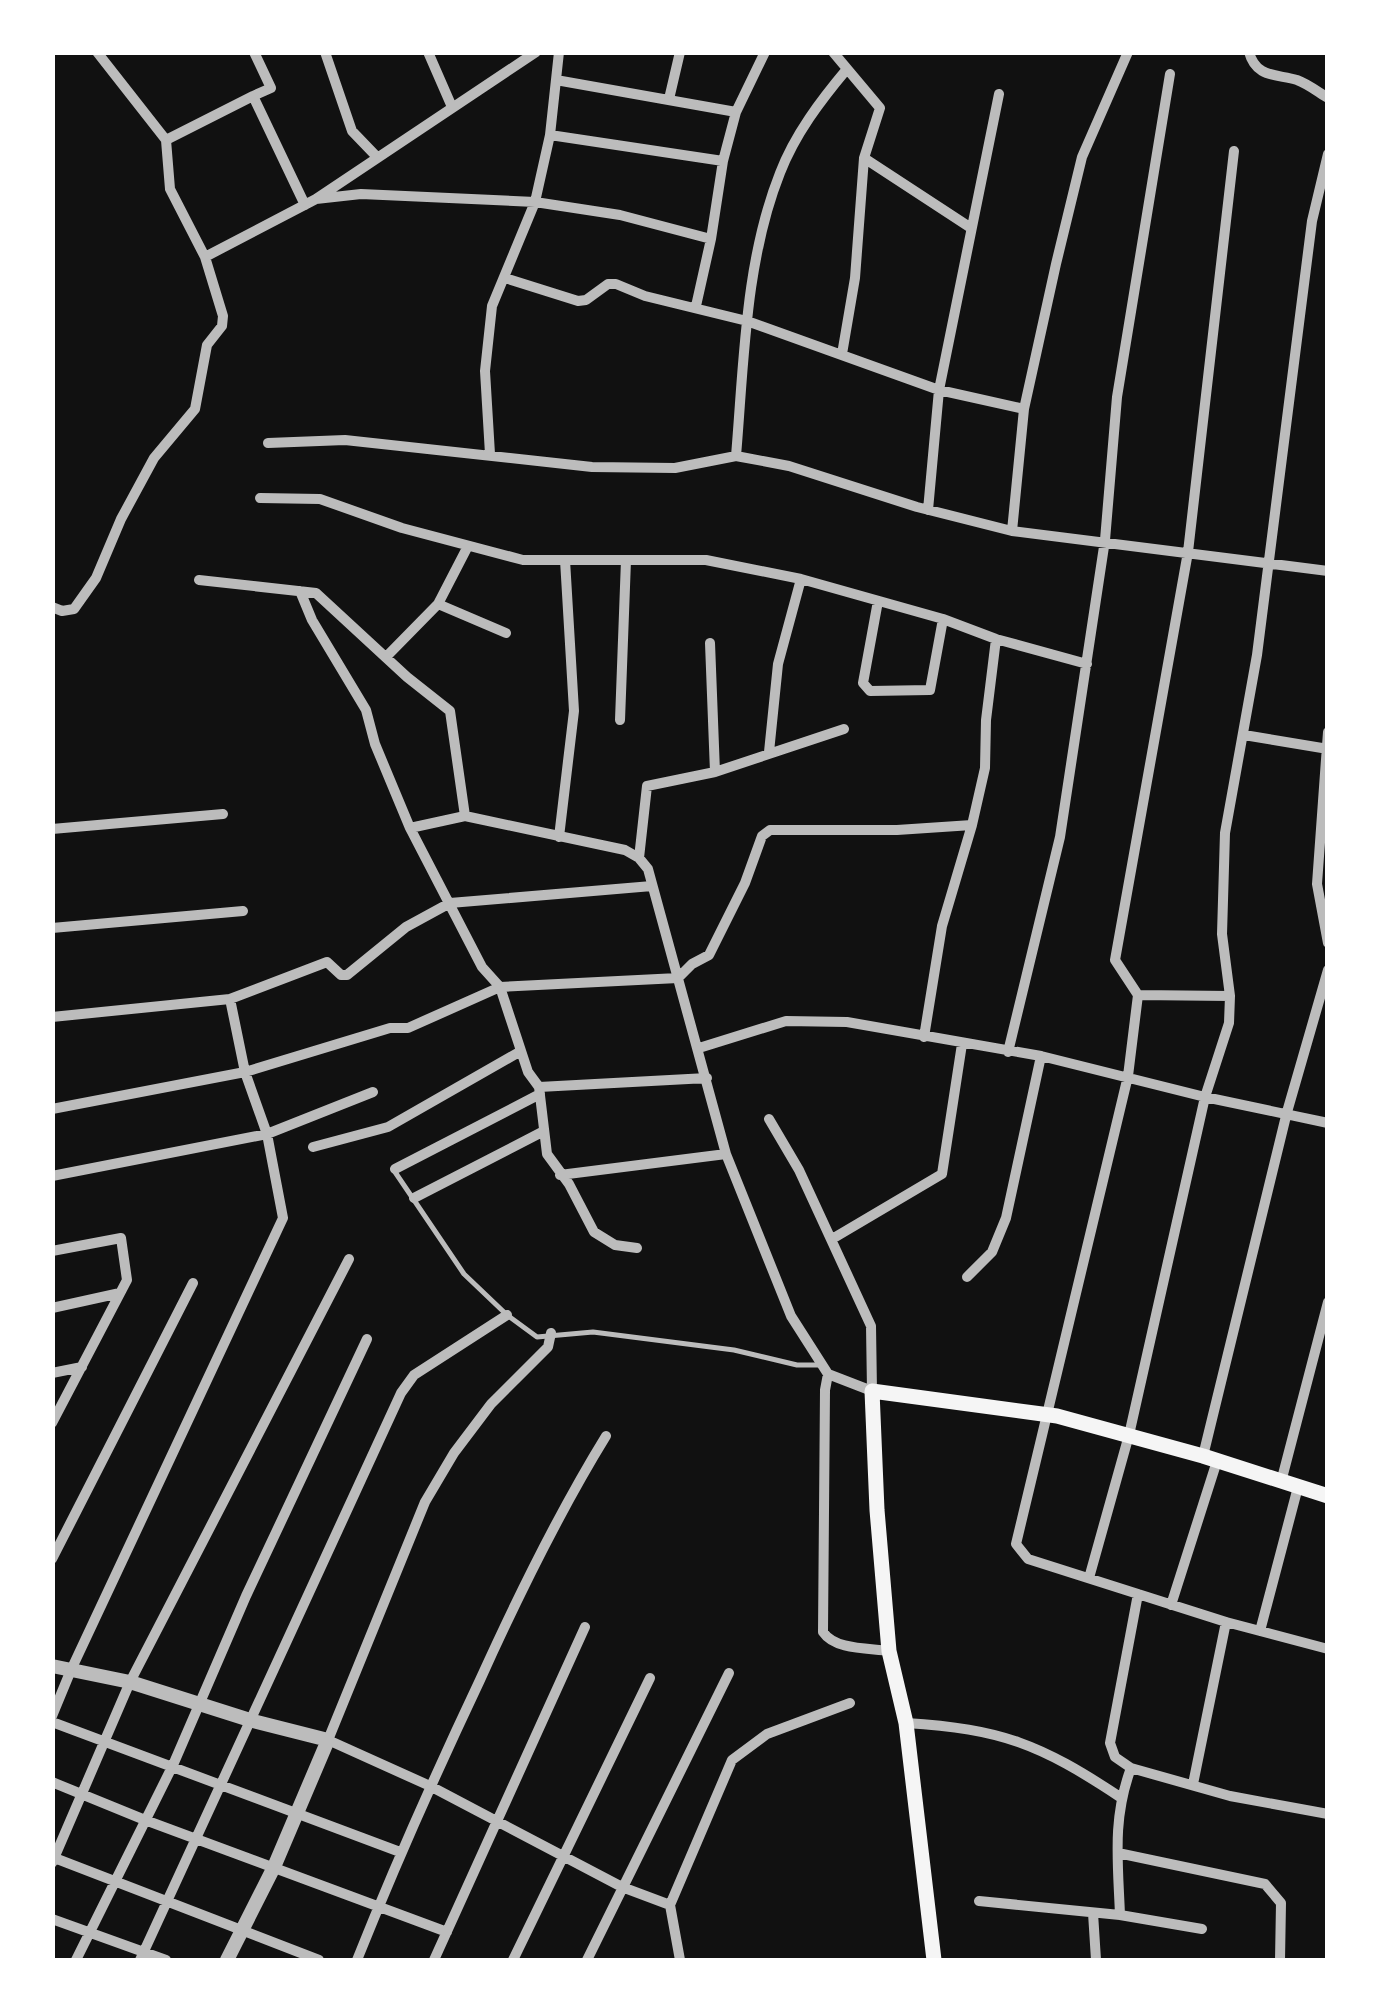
<svg xmlns="http://www.w3.org/2000/svg" width="1380" height="2013" font-family="'Sofia Sans Condensed',sans-serif">
	<style>
		.lines { fill: none; stroke-linecap: round; stroke-linejoin: round }
		.service { stroke: #bcbcbc; stroke-width: 5 }
		.minor { stroke: #bcbcbc; stroke-width: 10 }
		.tertiary { stroke: #bcbcbc; stroke-width: 14 }
		.secondary { stroke: #f5f5f5; stroke-width: 15 }
	</style>
	<rect width="100%" height="100%" fill="#111"/>
	<g class="lines">
		<path class="service" d="M395,1172L464,1274L507,1315L537,1337L593,1332L734,1350L797,1365H823"/>
		<path class="minor" d="M254,52L271,88L253,96L305,205
			M325,52L352,131L377,157
			M428,52L452,107
			M833,52L880,108L864,158L855,278L842,354
			M1249,52C1256,78 1276,74 1297,80C1308,84 1318,92 1328,98
			M556,80L736,112
			M669,99L680,52
			M550,135L723,161
			M166,140L253,96
			M864,158L971,228
			M316,199L361,194L535,202L620,215L711,239L723,161L736,112L765,52
			M205,257L316,199L536,52
			M505,278L578,301L586,300L608,284H616L645,296L747,321L939,390L1024,409
			M696,306L711,239
			M268,443L345,440L592,467L675,468L736,456L789,466L917,507L1012,531L1328,571
			M490,454L485,371L492,306L535,202L550,135L559,52
			M736,456C744,362 745,261 780,173C795,134 821,100 847,69
			M260,498L320,499L402,528L523,560H706L801,579L943,619L996,639L1087,664
			M928,510L939,390L999,94
			M1012,531L1024,409L1056,264L1082,157L1128,52
			M199,580L316,593L407,677L450,711L465,816
			M300,591L312,620L366,710L375,744L410,828L482,967L500,987L528,1072L539,1087L547,1154L569,1184L594,1232L615,1245L637,1248
			M878,601L863,683L870,691L930,690L943,619
			M438,604L506,633
			M52,607L62,611L74,609L96,578L121,519L154,458L195,409L207,345L222,326L223,316L205,257L170,189L166,140L97,52
			M710,643L715,772
			M386,657L438,604L468,546
			M620,720L626,560
			M1328,732L1317,884L1328,943
			M1244,735L1328,749
			M769,752L778,664L801,579
			M410,828L465,816L625,850L639,858L648,869L726,1154L791,1316L828,1374L872,1391L871,1326L799,1170L769,1119
			M52,829L223,814
			M559,837L574,711L565,560
			M639,858L647,786L715,772L844,729
			M52,928L243,911
			M1138,995L1115,960L1188,552L1234,151
			M1230,996L1138,995L1128,1076L1016,1544L1028,1559L1226,1622L1328,1649
			M52,1017L230,999L327,962L341,975H347L406,927L450,903L652,886
			M924,1037L942,926L972,825L985,768L986,720L996,639
			M699,1048L786,1021L847,1022L1041,1056L1205,1097L1328,1123
			M1008,1052L1060,837L1105,540L1117,397L1170,74
			M539,1087L707,1078
			M52,1109L245,1072L390,1028H408L500,987L678,978L692,964L709,955L745,883L762,836L770,830H897L972,825
			M313,1147L388,1127L521,1051
			M395,1169L540,1094
			M560,1175L726,1154
			M52,1176L267,1134L373,1092
			M414,1198L544,1131
			M832,1239L942,1174L962,1044
			M52,1251L121,1238L127,1280L52,1423
			M967,1277L992,1252L1006,1218L1041,1056
			M52,1308L120,1293
			M551,1333L548,1347L491,1404L454,1453L425,1502L328,1740L430,1786L622,1887L670,1905L680,1960
			M52,1373L82,1367
			M828,1374L825,1390L823,1632C835,1650 868,1648 889,1651
			M1203,1456L1287,1112L1328,970
			M1281,1482L1328,1302
			M52,1559L193,1283
			M1089,1578L1129,1435L1205,1097L1229,1023L1230,996L1222,934L1225,833L1257,655L1312,221L1328,154
			M1138,1594L1110,1743L1115,1757L1131,1768L1230,1796L1328,1814
			M1171,1605L1217,1461
			M1260,1631L1298,1487
			M52,1716L71,1670L283,1218L267,1134L245,1072L230,999
			M52,1722L400,1852
			M906,1723C1002,1729 1040,1744 1120,1797
			M52,1782L145,1820L447,1932
			M1193,1784L1226,1622
			M1118,1853L1265,1884L1281,1903L1280,1960
			M52,1857L319,1960
			M52,1863L130,1682L349,1259
			M979,1901L1120,1915L1202,1929
			M670,1905L732,1760L767,1734L850,1703
			M1093,1913L1096,1960
			M1120,1915C1118,1862 1112,1819 1131,1768
			M52,1919L166,1960
			M76,1960L173,1765L246,1596L367,1339
			M140,1960L401,1393L414,1375L507,1315
			M357,1960C395,1865 436,1773 480,1680C518,1596 558,1514 606,1436
			M434,1960L585,1627
			M513,1960L650,1678
			M587,1960L729,1673"/>
		<path class="tertiary" d="M52,1666L130,1682L253,1721L328,1740L274,1867L227,1960"/>
		<path class="secondary" d="M934,1960L906,1723L889,1651L877,1510L872,1391L1057,1416L1203,1456L1328,1496"/>
	</g>
	<rect width="1380" height="2013" fill="none" stroke="#ffffff" stroke-width="110"/>
</svg>
